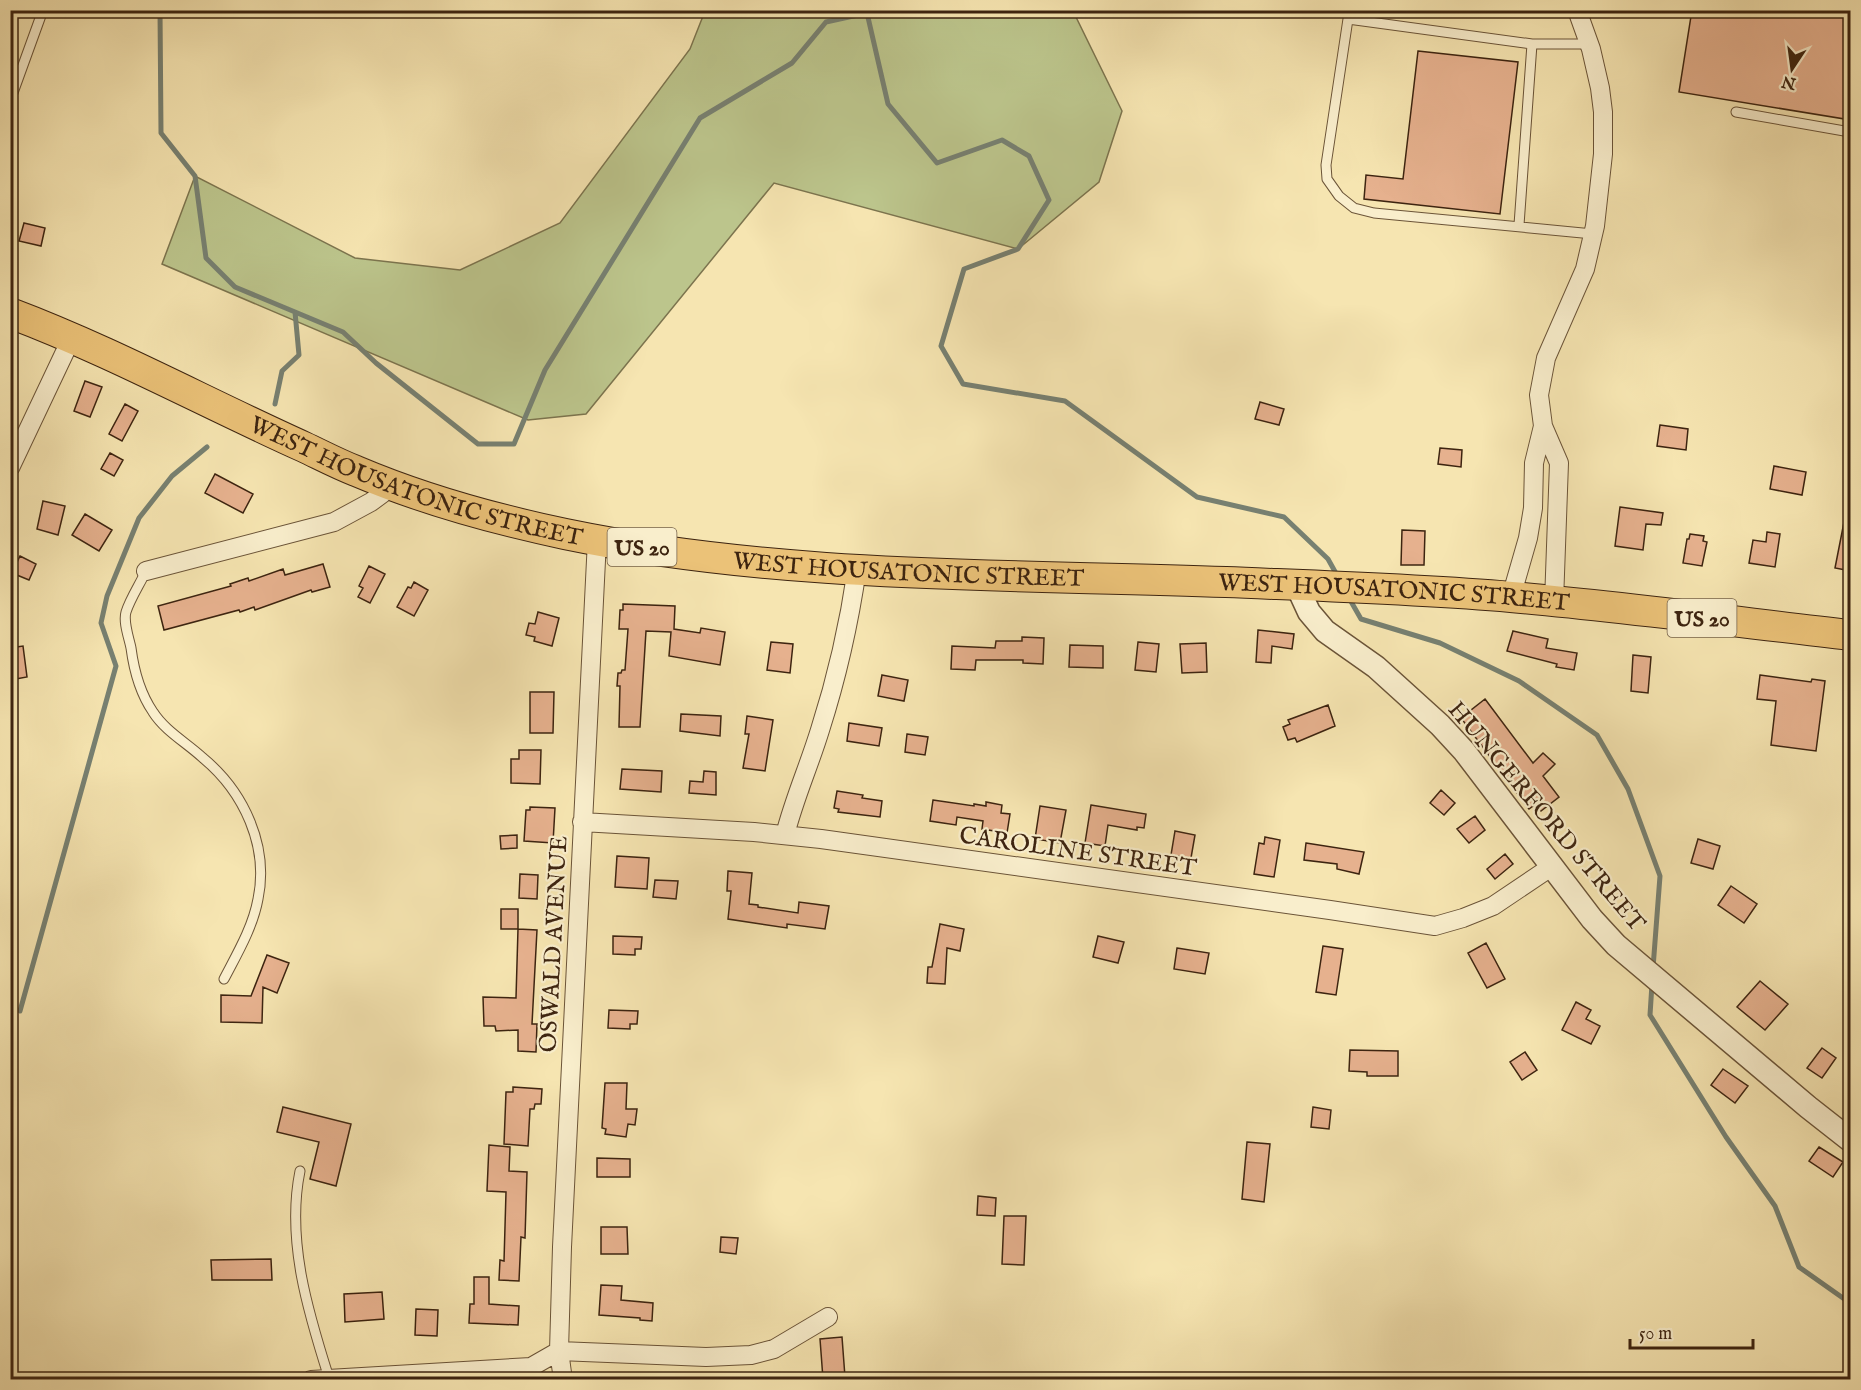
<svg xmlns="http://www.w3.org/2000/svg" width="1861" height="1390" font-family="'IM FELL English',serif">
	<style>
		.green { fill: #bcc58c; stroke: #7c744e; stroke-width: 1.5 }
		.lines { fill: none; stroke-linecap: round; stroke-linejoin: round }
		.stream { stroke: #778071; stroke-width: 5 }
		.building { fill: #e6b18e; stroke: #3d2410; stroke-width: 1.5 }
		.service-casing { stroke: #6b5438; stroke-width: 11 }
		.minor-casing { stroke: #6b5438; stroke-width: 20 }
		.tertiary-casing { stroke: #6b5438; stroke-width: 25 }
		.trunk-casing { stroke: #3d2410; stroke-width: 32 }
		.service { stroke: #f9eecc; stroke-width: 9 }
		.minor { stroke: #f9eecc; stroke-width: 18 }
		.tertiary { stroke: #f9eecc; stroke-width: 22 }
		.trunk { stroke: #ebc278; stroke-width: 30 }
		.labels { text-anchor: middle; stroke-width: 4.5; stroke-linejoin: round; paint-order: stroke }
		.shield { fill: #f9eecc; stroke: #756148; stroke-width: 1.5 }
		.shield-label { font-size: 22px; font-weight: bold; fill: #3d2410 }
		.street-label { font-size: 24px; fill: #3d2410; stroke: #f9eecc }
	</style>
	<rect width="100%" height="100%" fill="#f6e5b1"/>
	<filter id="stains"><feTurbulence type="fractalNoise" baseFrequency=".00333" numOctaves="4"/><feColorMatrix values="0 0 0 0 .2 0 0 0 0 .09 0 0 0 0 .02 0 0 0 .5 -.17"/></filter>
	<radialGradient id="worn" r=".72"><stop offset=".6" stop-color="#630" stop-opacity="0"/><stop offset="1" stop-color="#630" stop-opacity=".3"/></radialGradient>
	<path class="green" d="M705,11H1073L1122,111L1099,182L1018,249L774,183L586,414L528,420L162,264L195,176L355,258L460,270L560,223L690,49Z"/>
	<g class="lines">
		<path class="stream" d="M160,10L161,133L195,176L206,258L235,287L343,332L376,363L478,444H514L545,370L700,118L792,63L826,22L867,13L888,104L937,163L1002,140L1029,156L1049,200L1018,249L964,269L941,346L963,384L1065,401L1197,497L1284,517L1328,559L1338,577
			M275,404L282,371L299,355L295,312
			M1349,598L1361,619L1440,643L1519,681L1597,735L1628,789L1660,876L1653,968
			M1652,984L1650,1015L1726,1137L1775,1206L1799,1267L1850,1303
			M20,1011L116,666L101,623L107,596L139,518L172,476L207,447"/>
	</g>
	<path class="building" d="M1692,10H1851V120L1679,92Z
		M1418,51L1518,62L1500,214L1364,199L1366,175L1403,179Z
		M24,223L45,228L41,246L19,241Z
		M85,381L102,387L90,417L74,411Z
		M1260,402L1284,409L1279,425L1255,419Z
		M125,404L138,411L122,441L109,434Z
		M1660,425L1688,429L1686,450L1657,446Z
		M1440,448L1462,450L1461,467L1438,464Z
		M110,453L123,460L114,476L101,469Z
		M1774,466L1806,472L1802,495L1770,489Z
		M215,474L253,494L243,513L205,493Z
		M43,501L65,506L58,535L37,529Z
		M1620,507L1663,513L1661,525L1646,524L1643,550L1615,546Z
		M85,514L112,530L99,551L72,535Z
		M1844,522H1851V571L1835,568Z
		M1402,530L1425,531L1424,565H1401Z
		M1767,532L1780,534L1775,567L1749,563L1753,540L1766,542Z
		M1690,534L1704,536L1703,541L1707,542L1702,566L1683,563L1687,539H1689Z
		M20,556L36,564L29,580L12,573Z
		M323,564L330,587L312,592L311,590L255,610L254,607L240,612L239,610L164,630L158,606L231,586L230,584L248,578L249,581L283,569L285,575Z
		M369,566L385,574L370,603L358,597L363,588L359,586Z
		M414,582L428,590L414,616L397,607L408,587L411,588Z
		M623,604L675,606L674,629L700,633L701,628L725,632L720,665L669,656L671,632L646,631L640,727H619L620,686H617L618,673H621L622,670H625L628,629H619L620,610H623Z
		M538,612L559,618L552,646L534,641L535,637L526,635L529,623L535,624Z
		M1258,630L1294,634L1292,649L1272,646L1271,663L1256,662Z
		M1513,631L1548,639L1546,648L1577,653L1574,670L1556,667L1557,664L1507,651Z
		M1022,637L1044,638L1043,664L1023,663V660H976L975,670L951,669L952,646L995,648L996,641H1022Z
		M771,642L793,644L790,673L767,670Z
		M1138,642L1159,644L1156,672L1135,670Z
		M1206,643L1207,672L1182,673L1180,644Z
		M1070,645L1103,646V668L1069,667Z
		M23,646L27,677L10,680V648Z
		M1633,655L1651,657L1648,693L1631,691Z
		M882,675L908,680L904,701L878,696Z
		M1760,675L1811,682L1812,679L1825,681L1816,751L1771,745L1776,701L1757,699Z
		M530,692H554L553,733H530Z
		M1485,699L1533,763L1543,753L1555,764L1543,776L1559,797L1541,811L1536,804L1529,809L1461,718Z
		M1328,705L1335,726L1297,742L1295,738L1288,740L1283,727L1290,724L1288,720Z
		M681,714L721,716L720,736L680,731Z
		M747,716L773,720L765,771L743,768L749,734H745Z
		M849,723L882,728L879,746L847,741Z
		M907,734L928,737L925,755L905,752Z
		M519,750H541L540,784L511,783V759H519Z
		M622,769L662,771L661,792L620,789Z
		M704,771L716,772V795L689,793L690,781L703,782Z
		M1441,790L1455,803L1444,815L1430,803Z
		M837,791L863,795L862,798L882,801L880,817L838,812L839,809L834,808Z
		M933,800L974,806V804L986,806V802L1002,805L1001,813L1010,814L1007,833L982,829L983,821L957,817L956,825L930,821Z
		M1091,805L1146,814L1144,828L1137,827V830L1108,825L1105,846L1085,843Z
		M1040,806L1066,810L1060,843L1035,839Z
		M530,807L555,808L553,843L524,841L526,810H530Z
		M1475,816L1485,830L1469,843L1457,829Z
		M1175,831L1195,835L1191,858L1171,855Z
		M517,835V848L501,849L500,836Z
		M1265,837L1280,840L1274,877L1254,874L1259,843L1264,844Z
		M1698,839L1720,846L1713,869L1691,863Z
		M1306,843L1364,852L1359,874L1337,869V864L1304,860Z
		M1505,854L1513,864L1495,879L1487,869Z
		M617,856L649,858L647,889L615,887Z
		M728,871L752,873L749,904L758,905V907L798,913L799,902L829,906L825,929L787,924V928L728,919L731,891H727Z
		M520,874L538,875L537,899L519,898Z
		M655,880L678,881L676,899L653,897Z
		M1731,886L1757,904L1744,923L1718,905Z
		M501,909H518V929H501Z
		M940,924L964,929L960,951L947,948L945,984L927,983L928,967H932Z
		M518,929L537,930L532,1024H537L536,1052L518,1051V1030L496,1031L495,1026H484L483,997L516,998Z
		M613,936L642,937L641,949H635V955L613,954Z
		M1098,936L1124,942L1118,963L1093,957Z
		M1486,943L1505,979L1487,988L1468,953Z
		M1323,946L1343,949L1336,995L1316,992Z
		M1177,948L1209,953L1205,974L1174,969Z
		M267,955L289,963L277,993L263,987L262,1023L221,1022V995L251,996Z
		M1760,981L1788,1004L1765,1030L1737,1007Z
		M1576,1002L1591,1010L1586,1019L1600,1026L1591,1044L1562,1030Z
		M609,1010L638,1011L637,1024H630V1029L608,1028Z
		M1822,1048L1836,1058L1822,1078L1807,1068Z
		M1350,1050L1398,1051V1076H1367V1072L1349,1071Z
		M1525,1052L1537,1070L1522,1080L1510,1062Z
		M1723,1069L1748,1086L1735,1103L1711,1085Z
		M605,1083H627L626,1109H637L635,1125L628,1124L626,1137L605,1134L606,1129L602,1128Z
		M513,1087L542,1089L541,1104H535L534,1109H530L528,1146L504,1144L506,1092H513Z
		M283,1107L351,1124L336,1186L310,1179L319,1142L277,1132Z
		M1313,1107L1331,1110L1329,1129L1311,1127Z
		M1247,1142L1270,1144L1264,1202L1242,1199Z
		M489,1145L510,1147L509,1171L527,1172L525,1238L521,1237L519,1281L499,1280L500,1260L504,1261L506,1192L487,1191Z
		M1819,1147L1843,1162L1833,1177L1809,1161Z
		M597,1158L630,1159V1177H597Z
		M978,1196L996,1198L995,1216L977,1215Z
		M1004,1216H1026L1024,1265L1002,1264Z
		M601,1227H627L628,1254H601Z
		M721,1237L738,1238L736,1254L720,1252Z
		M271,1259L272,1280H212L211,1260Z
		M474,1277H489V1304L519,1306L518,1325L469,1323L470,1304H474Z
		M601,1285L622,1286L621,1300L653,1303L652,1321L640,1320V1318L599,1315Z
		M382,1292L384,1319L345,1322L344,1294Z
		M416,1309L438,1310L437,1336L415,1335Z
		M842,1337L845,1377L823,1379L820,1339Z"/>
	<g class="lines">
		<g class="service-casing">
			<path id="service" d="M1589,44H1532L1348,19L1326,165L1327,179L1339,196L1354,208L1374,213L1593,234
				M10,101L43,10
				M1736,112L1850,132
				M1519,225L1532,44
				M146,571C140,584 130,599 126,612C123,622 129,638 131,648C134,671 140,693 153,712C165,731 187,743 203,758C244,792 269,846 258,899C253,927 237,954 224,979
				M300,1171C286,1240 308,1312 329,1378"/>
		</g>
		<g class="minor-casing">
			<path id="minor" d="M10,468L72,337
				M146,571L334,522L371,502L394,485
				M1511,597L1528,538L1533,508L1534,463L1543,426
				M1554,602L1559,463L1543,426L1539,395L1546,358L1585,269L1595,226L1603,154V112L1600,88L1591,49L1577,10
				M582,822L754,832L821,839L1330,910L1435,926L1463,918L1493,906L1551,867
				M785,835C794,799 809,766 820,730C837,677 849,624 857,569
				M559,1351L706,1357L751,1355L774,1349L828,1317
				M311,1380L531,1367L559,1351
				M563,1380L559,1351L562,1247L597,540"/>
		</g>
		<g class="tertiary-casing">
			<path id="tertiary" d="M1297,586L1309,612L1325,631L1376,667L1440,725L1464,751L1592,919L1616,945L1808,1107L1850,1140"/>
		</g>
		<g class="trunk-casing">
			<g id="trunk">
				<path id="s1" d="M10,313C111,351 206,403 304,447C321,455 338,464 356,471C422,499 494,519 565,534C782,579 1006,574 1226,582C1320,586 1417,589 1511,597C1624,607 1737,622 1850,635"/>
			</g>
		</g>
		<use href="#service" class="service"/>
		<use href="#minor" class="minor"/>
		<use href="#tertiary" class="tertiary"/>
		<use href="#trunk" class="trunk"/>
	</g>
	<g class="labels">
		<g class="shield">
			<rect x="607.5" y="528" width="69" height="38" rx="4.5"/>
			<rect x="1667.5" y="599" width="69" height="38" rx="4.5"/>
		</g>
		<g class="shield-label">
			<text x="642" y="555">US 20</text>
			<text x="1702" y="626">US 20</text>
		</g>
		<g class="street-label">
			<text dy="8" stroke="none"><textPath href="#s1" startOffset="441">WEST HOUSATONIC STREET</textPath></text>
			<text dy="8" stroke="none"><textPath href="#s1" startOffset="945">WEST HOUSATONIC STREET</textPath></text>
			<text dy="8" stroke="none"><textPath href="#s1" startOffset="1431">WEST HOUSATONIC STREET</textPath></text>
			<text transform="translate(1547 816) rotate(50)" y="8">HUNGERFORD STREET</text>
			<text transform="translate(1078 851) rotate(8)" y="8">CAROLINE STREET</text>
			<text transform="translate(553 944) rotate(-87)" y="8">OSWALD AVENUE</text>
		</g>
	</g>
	<rect width="1861" height="1390" fill="none" stroke="#f6e5b1" stroke-width="36"/>
	<rect x="12" y="12" width="1837" height="1366" fill="none" stroke="#3d2410" stroke-width="3"/>
	<rect x="18" y="18" width="1825" height="1354" fill="none" stroke="#3d2410" stroke-width="1.5"/>
	<g transform="translate(1792 69) rotate(193)" stroke="#f9eecc" stroke-width="4.5" paint-order="stroke">
	<path d="M0-4.5L10 22L0 15L-10 22Z" fill="#3d2410"/>
	<text y="-9" font-size="16" font-weight="bold" text-anchor="middle" fill="#3d2410">N</text>
	</g>
	<path d="M1630 1339v9h123v-9" fill="none" stroke="#3d2410" stroke-width="3"/>
	<text x="1639" y="1339" font-size="18" fill="#3d2410" stroke="#f9eecc" stroke-width="4.5" paint-order="stroke">50 m</text>
	<rect width="100%" height="100%" filter="url(#stains)"/>
	<rect width="100%" height="100%" fill="url(#worn)"/>
</svg>
